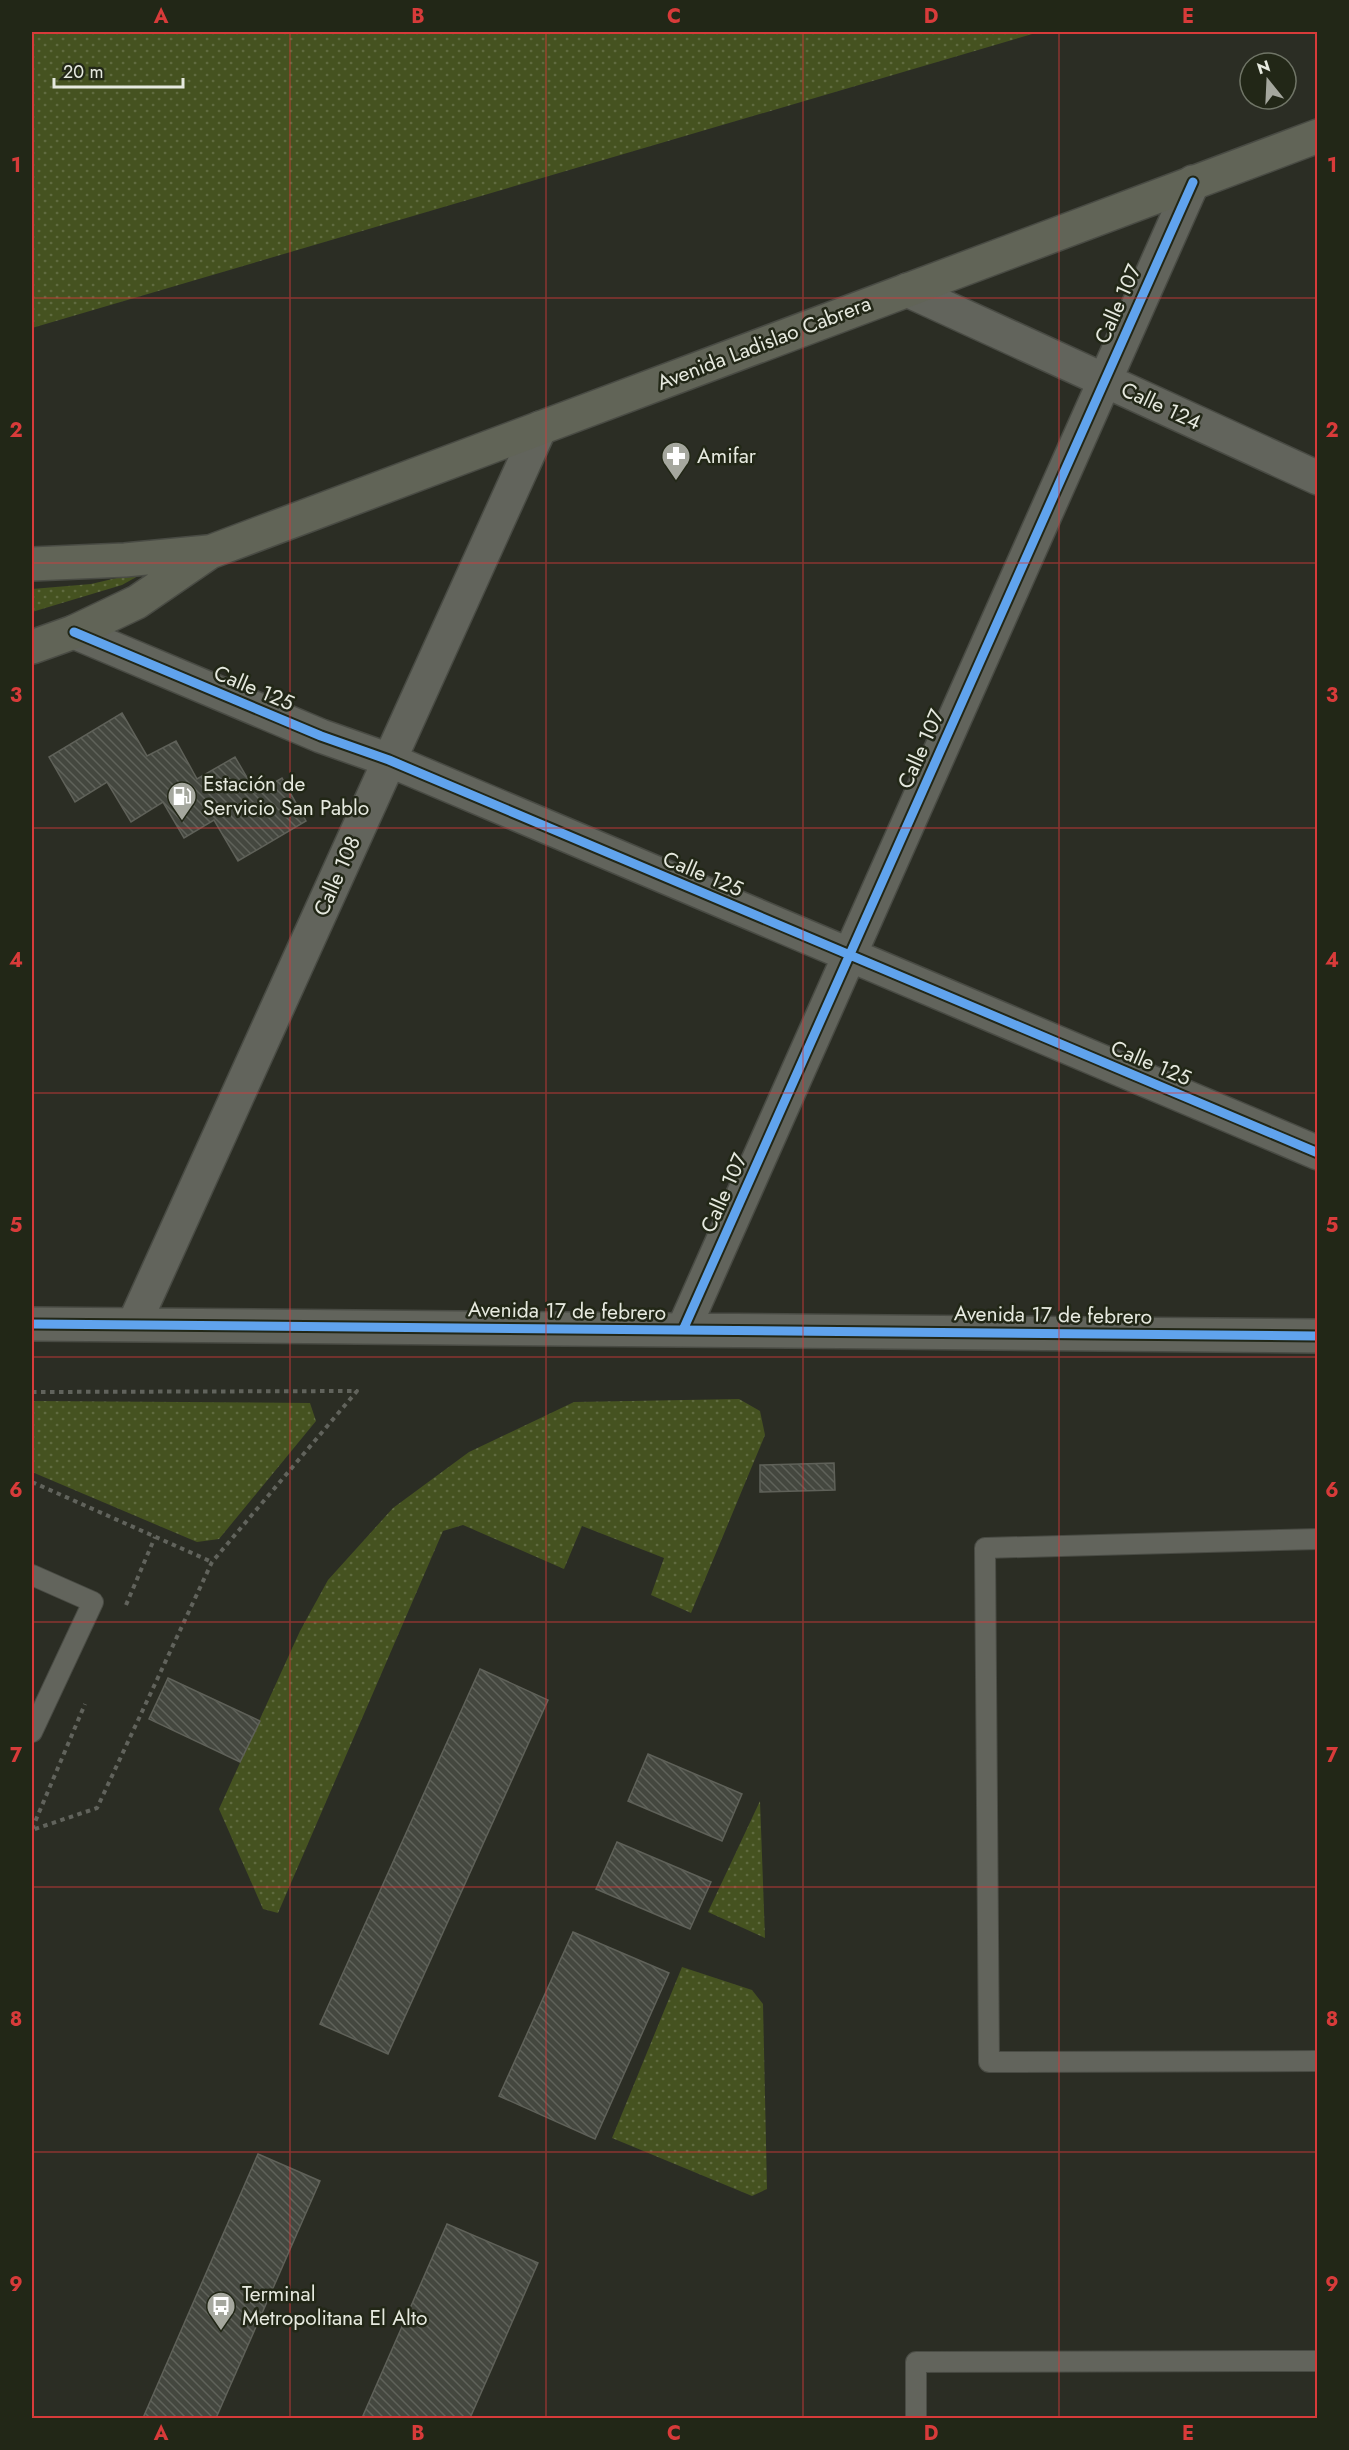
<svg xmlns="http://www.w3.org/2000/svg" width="1349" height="2450" font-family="Jost,sans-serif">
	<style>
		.grass { fill: url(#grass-dots) }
		.building { fill: url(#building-back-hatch); stroke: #5f6159; stroke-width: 1.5 }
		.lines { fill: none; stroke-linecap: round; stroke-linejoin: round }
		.lane-casing { stroke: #494b44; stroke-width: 22 }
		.street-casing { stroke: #494b44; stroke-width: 36 }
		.highway-casing { stroke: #494b44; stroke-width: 36 }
		.path { stroke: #61635c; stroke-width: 4; stroke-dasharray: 4.5 4.5; stroke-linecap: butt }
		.lane { stroke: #62645c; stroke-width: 20 }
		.street { stroke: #62645c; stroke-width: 33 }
		.highway { stroke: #616457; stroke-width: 33 }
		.cycleway-casing { stroke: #222717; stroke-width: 13 }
		.cycleway { stroke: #60a3ed; stroke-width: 9 }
		.grid { fill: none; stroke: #d83b3a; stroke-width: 1.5; stroke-opacity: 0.55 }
		.labels { text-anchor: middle; stroke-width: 5; stroke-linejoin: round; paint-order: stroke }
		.street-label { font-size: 21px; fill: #e6e9df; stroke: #222717 }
		.poi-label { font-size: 21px; fill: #e6e9df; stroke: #222717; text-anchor: start }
		.neatline { fill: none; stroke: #d83b3a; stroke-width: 2 }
		.grid-label { font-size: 20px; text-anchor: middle; font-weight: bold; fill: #d83b3a }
	</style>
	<defs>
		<pattern id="grass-dots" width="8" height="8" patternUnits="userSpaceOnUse" patternTransform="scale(1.5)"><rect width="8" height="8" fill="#455220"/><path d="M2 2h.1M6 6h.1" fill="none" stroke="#606b40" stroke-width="1.8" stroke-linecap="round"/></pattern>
		<pattern id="building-back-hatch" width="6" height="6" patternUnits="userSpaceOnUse" patternTransform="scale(1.5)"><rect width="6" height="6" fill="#44473f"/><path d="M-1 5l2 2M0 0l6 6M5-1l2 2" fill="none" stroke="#5f625a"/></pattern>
	</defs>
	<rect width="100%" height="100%" fill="#2b2d24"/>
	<path class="grass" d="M32,32H1039L32,328Z
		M147,571L122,585L32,612V589L91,584Z
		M739,1399L760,1411L765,1435L691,1613L651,1595L664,1558L582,1526L564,1569L463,1525L443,1531L278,1913L263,1909L219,1809L300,1631L328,1580L393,1508L469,1452L574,1402Z
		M32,1401L310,1403L316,1421L219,1539L197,1542L32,1472Z
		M760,1801L765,1938L708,1912Z
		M682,1967L752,1990L763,2004L767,2189L752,2196L612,2138Z"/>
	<path class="building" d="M122,713L147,756L176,741L197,779L235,757L256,793L282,778L306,821L238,861L214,820L184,838L163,802L131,822L107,782L75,802L49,757Z
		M834,1463L835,1490L760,1492V1465Z
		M480,1669L548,1700L388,2054L320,2024Z
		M168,1678L260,1721L240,1762L149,1719Z
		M648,1754L742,1794L722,1841L628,1801Z
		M617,1842L711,1882L690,1929L596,1889Z
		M573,1932L669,1973L595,2139L499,2096Z
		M258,2154L320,2181L216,2418H143Z
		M447,2224L538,2263L470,2418H362Z"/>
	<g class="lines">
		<g class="lane-casing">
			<path id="lane" d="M1318,1539L985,1548L989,2062L1318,2061
				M32,1575L93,1602L32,1732
				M916,2418V2362L1318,2361"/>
		</g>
		<g class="street-casing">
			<path id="street" d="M907,290L1318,478
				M74,632L321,736L389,760L1318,1153
				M32,1324L1318,1336
				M134,1324L540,428
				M683,1330L1193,182"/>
		</g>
		<g class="highway-casing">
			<path id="highway" d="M32,564L125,560L208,552
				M32,647L74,632L137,602L210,552L1318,136"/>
		</g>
		<path class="path" d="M32,1392L357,1391L212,1562L97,1808L32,1830
			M32,1482L212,1562
			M126,1605L155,1537
			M32,1829L85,1704"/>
		<use href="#lane" class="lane"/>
		<use href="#street" class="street"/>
		<use href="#highway" class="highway"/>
		<g class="cycleway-casing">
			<path id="cycleway" d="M74,632L321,736L389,760L1318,1153
				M32,1324L1318,1336
				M683,1330L1193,182"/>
		</g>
		<use href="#cycleway" class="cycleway"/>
	</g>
	<path class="grid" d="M290,32V2418M546,32V2418M803,32V2418M1059,32V2418M32,298H1318M32,563H1318M32,828H1318M32,1093H1318M32,1357H1318M32,1622H1318M32,1887H1318M32,2152H1318"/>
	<defs>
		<g id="pharmacy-pin" transform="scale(1.5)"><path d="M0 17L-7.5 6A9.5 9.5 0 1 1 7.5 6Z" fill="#a5a79e" stroke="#222717"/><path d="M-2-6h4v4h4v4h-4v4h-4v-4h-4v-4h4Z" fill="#fff"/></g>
		<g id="fuel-pin" transform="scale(1.5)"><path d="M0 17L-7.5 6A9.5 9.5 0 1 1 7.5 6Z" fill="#a5a79e" stroke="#222717"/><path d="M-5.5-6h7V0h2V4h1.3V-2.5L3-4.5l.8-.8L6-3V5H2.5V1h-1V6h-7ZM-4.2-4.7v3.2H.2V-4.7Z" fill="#fff"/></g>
		<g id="bus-pin" transform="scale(1.5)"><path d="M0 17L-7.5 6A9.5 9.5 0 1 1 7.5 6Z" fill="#a5a79e" stroke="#222717"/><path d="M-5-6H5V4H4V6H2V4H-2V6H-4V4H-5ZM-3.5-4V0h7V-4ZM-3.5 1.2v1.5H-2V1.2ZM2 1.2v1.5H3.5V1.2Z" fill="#fff"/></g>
	</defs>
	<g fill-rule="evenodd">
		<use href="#pharmacy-pin" x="676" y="456"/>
		<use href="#fuel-pin" x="182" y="796"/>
		<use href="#bus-pin" x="221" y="2306"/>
	</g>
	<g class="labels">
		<g class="street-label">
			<text transform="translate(1118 304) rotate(-66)" y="7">Calle 107</text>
			<text transform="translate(764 343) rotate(-21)" y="7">Avenida Ladislao Cabrera</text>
			<text transform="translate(1161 406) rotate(25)" y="7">Calle 124</text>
			<text transform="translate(254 688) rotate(23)" y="7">Calle 125</text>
			<text transform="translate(921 749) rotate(-66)" y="7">Calle 107</text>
			<text transform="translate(703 874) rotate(23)" y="7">Calle 125</text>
			<text transform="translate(337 876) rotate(-66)" y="7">Calle 108</text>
			<text transform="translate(1151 1063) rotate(23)" y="7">Calle 125</text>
			<text transform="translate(724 1193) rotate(-66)" y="7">Calle 107</text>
			<text transform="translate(567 1311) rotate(1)" y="7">Avenida 17 de febrero</text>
			<text transform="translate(1053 1315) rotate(1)" y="7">Avenida 17 de febrero</text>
		</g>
		<g class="poi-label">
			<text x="697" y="463">Amifar</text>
			<text x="203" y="791">Estación de<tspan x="203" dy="24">Servicio San Pablo</tspan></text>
			<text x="242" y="2301">Terminal<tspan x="242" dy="24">Metropolitana El Alto</tspan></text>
		</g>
	</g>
	<rect width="1349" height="2450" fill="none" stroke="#222717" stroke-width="66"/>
	<g transform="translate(1268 81) rotate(342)"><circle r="28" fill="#222717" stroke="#707567" stroke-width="1.5"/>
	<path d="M0-4.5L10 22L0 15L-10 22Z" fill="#a5a79e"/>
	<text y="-9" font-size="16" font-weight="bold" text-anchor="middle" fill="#e6e9df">N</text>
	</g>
	<path d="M54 78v9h129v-9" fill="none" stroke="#e6e9df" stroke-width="3"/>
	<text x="63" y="78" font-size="18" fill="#e6e9df" stroke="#222717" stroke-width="4.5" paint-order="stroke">20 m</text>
	<rect x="33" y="33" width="1283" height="2384" class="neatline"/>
	<g class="grid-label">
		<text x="161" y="23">A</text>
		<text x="418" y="23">B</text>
		<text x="674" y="23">C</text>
		<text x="931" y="23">D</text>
		<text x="1188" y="23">E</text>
		<text x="16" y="172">1</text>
		<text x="1332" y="172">1</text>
		<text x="16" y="437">2</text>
		<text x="1332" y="437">2</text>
		<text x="16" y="702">3</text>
		<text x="1332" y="702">3</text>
		<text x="16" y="967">4</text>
		<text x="1332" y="967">4</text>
		<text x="16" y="1232">5</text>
		<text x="1332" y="1232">5</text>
		<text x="16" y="1497">6</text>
		<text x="1332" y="1497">6</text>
		<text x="16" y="1762">7</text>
		<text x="1332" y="1762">7</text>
		<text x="16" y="2026">8</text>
		<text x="1332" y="2026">8</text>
		<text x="16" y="2291">9</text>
		<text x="1332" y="2291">9</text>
		<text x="161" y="2440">A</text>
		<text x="418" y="2440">B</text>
		<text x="674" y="2440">C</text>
		<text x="931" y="2440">D</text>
		<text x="1188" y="2440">E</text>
	</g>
</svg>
